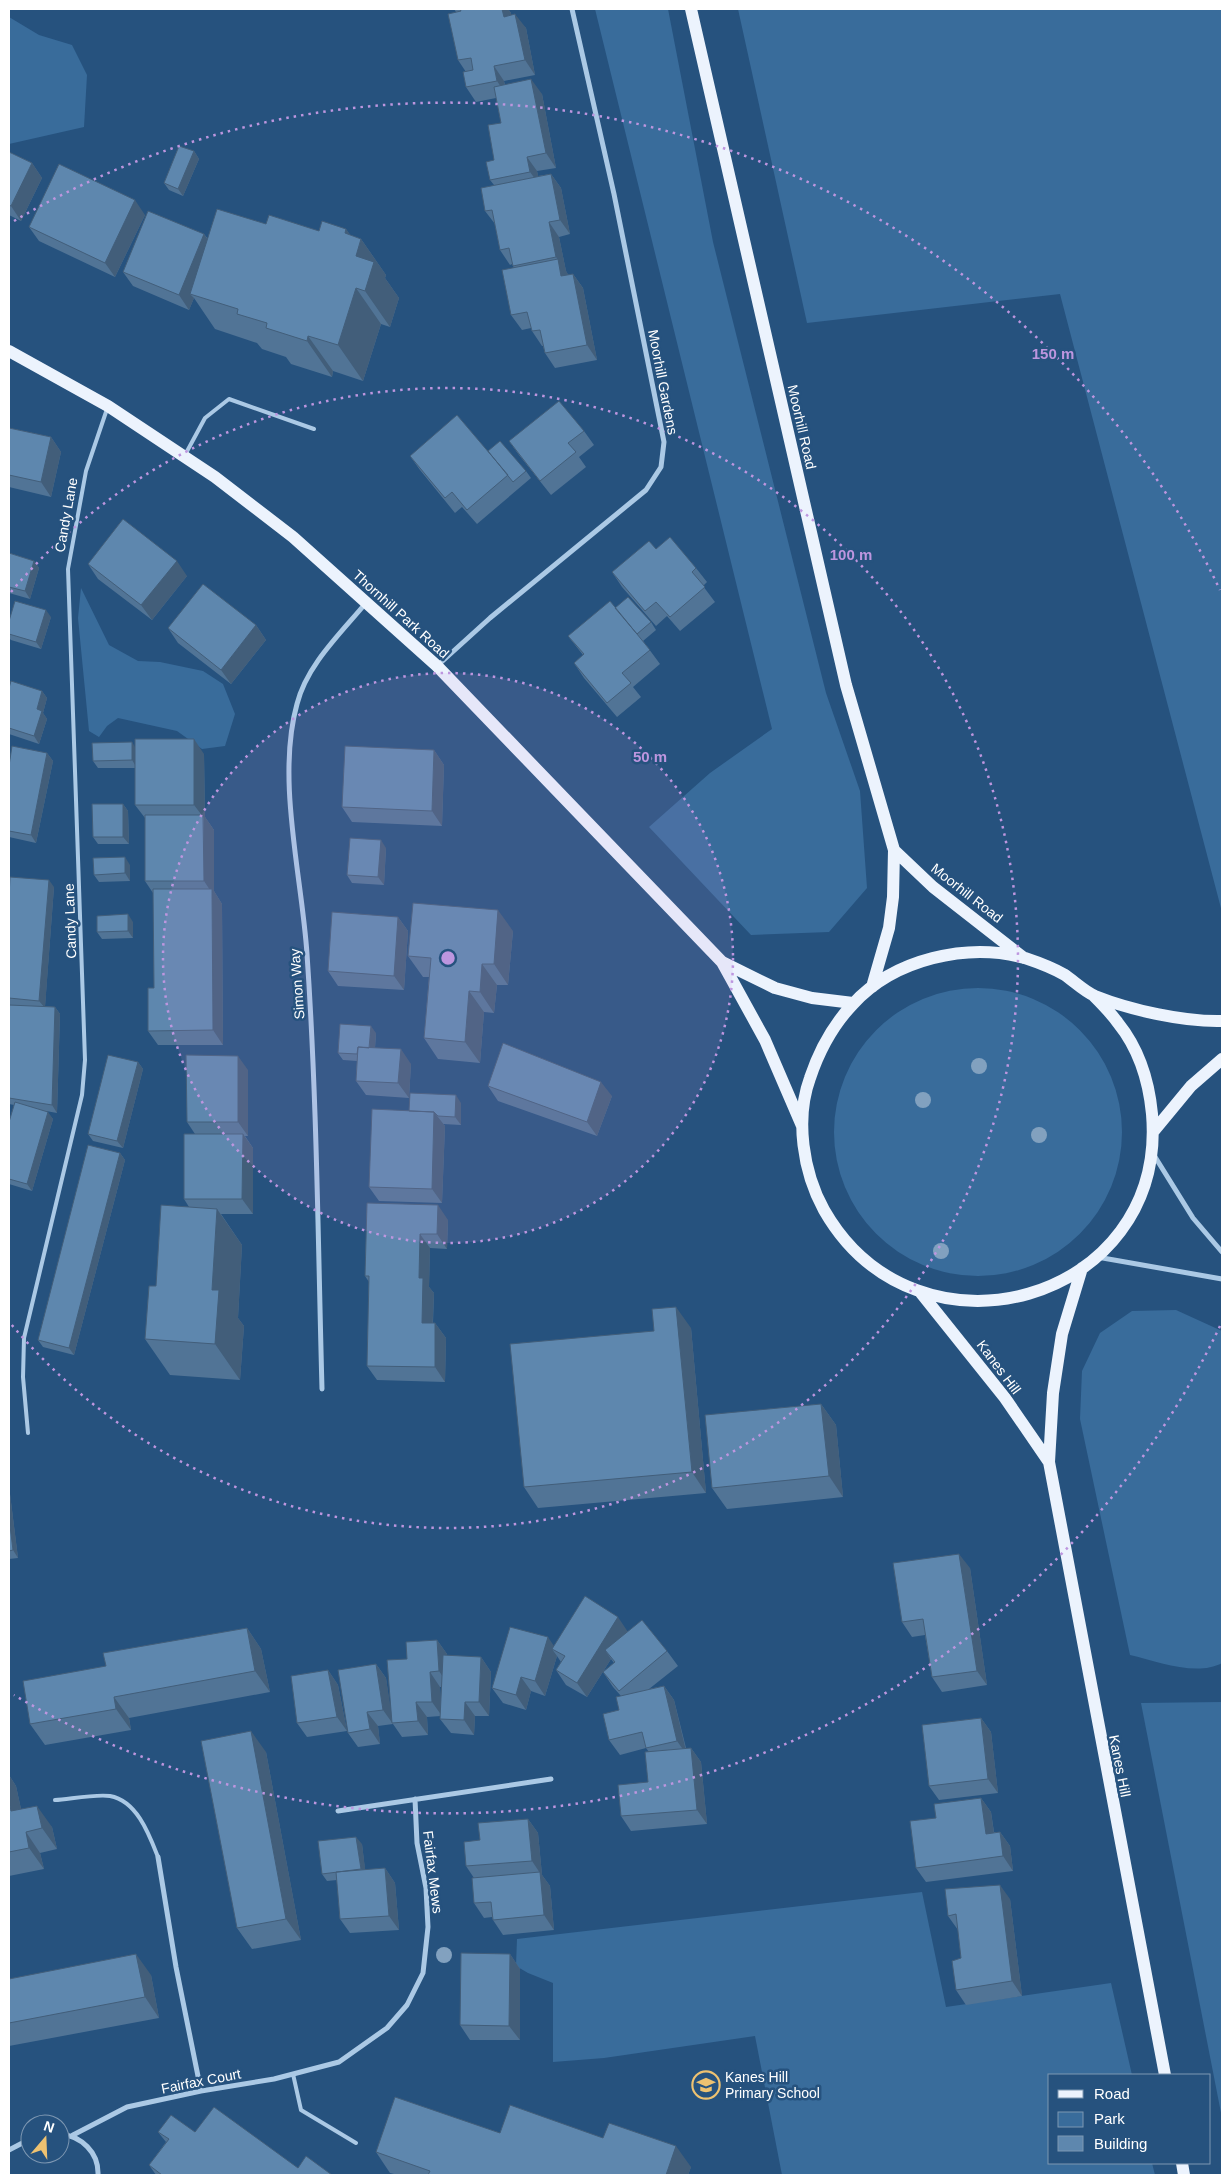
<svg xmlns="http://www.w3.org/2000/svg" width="1231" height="2184" font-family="Arial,sans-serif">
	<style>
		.green { fill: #396c9b }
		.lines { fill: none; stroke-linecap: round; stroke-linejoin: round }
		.service { stroke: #abc9e5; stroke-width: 4 }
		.minor { stroke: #abc9e5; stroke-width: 5 }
		.primary { stroke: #ecf3fd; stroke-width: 12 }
		.tree { fill: #82a1bf }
		.wall { fill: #517496; fill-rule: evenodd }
		.shaded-wall { fill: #425e7a }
		.building { fill: #5e87ae; stroke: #425e7a }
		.ring { fill: none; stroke: #bd96df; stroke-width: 2.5; stroke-dasharray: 2.5 5 }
		.labels { text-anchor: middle; stroke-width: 5; stroke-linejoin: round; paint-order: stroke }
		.street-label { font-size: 14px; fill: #fff; stroke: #26527e }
		.poi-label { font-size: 14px; fill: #fff; stroke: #26527e; text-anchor: start }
		.centre { fill: #bd96df; stroke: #26527e; stroke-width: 2.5 }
		.ring-label { font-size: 15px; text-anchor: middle; font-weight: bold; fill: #bd96df; stroke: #26527e; stroke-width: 5; stroke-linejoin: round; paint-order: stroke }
	</style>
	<rect width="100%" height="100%" fill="#26527e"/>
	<path class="green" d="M595,9H668L713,242L826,693L860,791L867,888L829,932L751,935L649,827L710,773L772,729Z
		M738,9H1222V912L1060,294L807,323Z
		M9,17L39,35L72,45L87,75L84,127L9,144Z
		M81,588L109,645L138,661L160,662L203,671L223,684L235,714L225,746L202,749L177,731L118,718L107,726L99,737L89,731L78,618Z
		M834 1132a144 144 0 1 1 288 0a144 144 0 1 1-288 0Z
		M1176,1310L1222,1331V1663C1196,1677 1157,1661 1130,1655L1080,1419L1082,1371L1100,1333L1132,1311Z
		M1222,1702V2118L1141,1703Z
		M922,1892L946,2007L1111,1983L1132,2075H1050V2163H1152L1155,2175H782L755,2036L604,2058L553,2062V1983L528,1973L516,1966L517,1939Z"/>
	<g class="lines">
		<path class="service" d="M185,455L205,418L229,399L314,429
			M28,1433L23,1377L24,1338L82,1095L85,1060L68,569L86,471L107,409
			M55,1800C70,1799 95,1794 110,1796C137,1801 149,1834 158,1857
			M293,2074L301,2110L356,2143"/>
		<path class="minor" d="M437,666L490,618L646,490L661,467L664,442L614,194L572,9
			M1152,1152L1193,1218L1222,1252
			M1097,1257L1222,1279
			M322,1389C318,1244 317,1099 307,954C302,877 276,779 297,704C307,665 340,634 365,604
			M338,1811L551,1779
			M158,1857L176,1967L201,2091
			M60,2134C81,2136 99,2152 98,2175
			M73,2135L127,2107L201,2091L274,2079L339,2062L387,2028L407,2005L423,1973L428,1927L426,1888L417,1843L415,1799
			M9,2150L30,2139"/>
		<path class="primary" d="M691,9L846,685L894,850L893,897L889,928L872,987
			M9,351L108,406L215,477L293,537L437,666L722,962L765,1040L802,1126
			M894,850L933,887L1024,958
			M722,962L775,988L812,998L853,1003
			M1093,995C1102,1004 1111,1013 1118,1023C1139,1049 1149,1082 1152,1114C1168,1302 917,1373 824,1210C803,1172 795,1119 810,1078C819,1051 833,1025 853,1004C894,959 967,942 1025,958C1037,962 1053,968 1065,975C1075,982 1084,991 1095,996C1130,1010 1184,1022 1222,1021
			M1153,1132L1191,1086L1222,1059
			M1082,1268L1062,1334L1053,1393L1049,1462L1165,2075
			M921,1293L1005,1398L1049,1462
			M1182,2163L1184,2175"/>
	</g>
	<g class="tree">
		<circle cx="979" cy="1066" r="8"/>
		<circle cx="923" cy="1100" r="8"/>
		<circle cx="1039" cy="1135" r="8"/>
		<circle cx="941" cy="1251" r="8"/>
		<circle cx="444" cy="1955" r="8"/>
	</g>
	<path class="wall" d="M454,9H508L511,13V15L526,28L535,75L504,81L505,85L542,94L556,168L537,171L538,176L551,174L561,188L570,234L559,237L566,271L568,275L573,274L583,288L597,360L555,368L545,353L543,346H542L532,331L531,328L522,330L511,315L514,268L512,264L510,265L500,250L495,224L485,211L494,185L490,180L494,160L501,123L496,98L476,102L466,87V72L458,60L456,12Z
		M194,151L199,159L183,196L169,190L164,183Z
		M9,152L32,163L42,178L21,221L9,215Z
		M145,215L115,277L39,241L29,227Z
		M266,224L319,231L346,229L350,235L361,239L386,275L385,278L399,298L390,327L381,324L363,381L333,371L332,377L291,364L286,357L262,349L257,343L215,329L194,298L189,310L133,286L123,272L204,234L208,239Z
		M9,428L51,437L61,452L51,497L9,487Z
		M584,431L594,445L579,457L586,467L551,495L519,455L509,441Z
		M488,451L526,471L531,478L477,524L462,507L455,513L420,470L410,456Z
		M656,549L696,568L707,582L703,586L715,602L680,631L667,616L656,626L622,587L612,572Z
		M9,553L34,561L39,568L30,599L9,593Z
		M88,564L187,576L152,620L98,579Z
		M615,608L651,622L656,630L643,641L660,664L633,687L641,697L617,717L584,678L574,663L583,655L568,636Z
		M51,617L41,649L11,640L9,638V621Z
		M256,625L266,640L231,684L178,643L168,628Z
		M9,688L42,691L47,698L43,713L47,719L39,744L9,734Z
		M135,747L204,754L205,817L214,830V891L222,904L223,1045H158L148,1031L154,988L153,893L145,881V818L135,805V768H98L93,761Z
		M434,750L444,765L442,826L352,822L342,807Z
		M47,753L53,761L36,843L9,837V766Z
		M123,804L128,811L129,844H98L93,837Z
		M386,848L384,885L352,883L347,875Z
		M130,865V881L99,882L94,875Z
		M54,887L45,1006L55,1007L60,1014L57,1113L46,1111L53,1119L32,1191L9,1184V1122L14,1105L9,1104V897Z
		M398,917L408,931L404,990L338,986L328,971Z
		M133,922V938L102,939L97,932Z
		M513,931L508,985H497L494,1013L484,1012L480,1063L438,1059L424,1038L429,977H423L408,956Z
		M376,1033L375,1048L411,1064L409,1098L366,1095L356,1081L357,1061L343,1060L338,1053Z
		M138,1062L143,1069L123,1148L93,1141L88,1134Z
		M248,1070V1136H245L253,1148V1214H221L242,1245L238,1318L244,1326L240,1380L170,1375L145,1339L156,1286L189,1207L184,1199L195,1134L187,1122Z
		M488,1086L612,1096L597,1136L498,1101Z
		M461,1103V1125L443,1124L445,1126L442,1203L379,1201L369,1187L409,1111Z
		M120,1153L125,1160L74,1355L43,1347L38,1340Z
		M367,1203L448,1220L447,1249L430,1248L429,1287L434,1293L433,1323H435L446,1338L445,1382L377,1380L367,1366L369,1282L365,1276Z
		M691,1328L706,1493L538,1508L524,1487Z
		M821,1404L836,1425L843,1497L727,1509L712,1488Z
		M9,1486L18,1558L9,1559Z
		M970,1568L987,1685L942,1692L932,1677L925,1635L912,1637L902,1622Z
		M247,1628L261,1649L270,1692L129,1718L131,1730L45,1745L30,1724L106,1666Z
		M628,1631L667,1651L678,1666L649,1689L664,1686L674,1700L686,1748H691L701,1762L707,1824L631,1831L621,1816L648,1782L649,1752L646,1748L620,1755L609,1740L619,1710L621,1696L613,1687L603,1672L614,1663L611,1659L587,1697L566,1685L556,1670L561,1662L557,1656L545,1696L531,1691L526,1710L503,1703L492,1688L554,1646Z
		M437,1640L447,1654V1656L481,1657L491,1672L489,1716H475L474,1735L451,1733L440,1719L441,1716L427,1717L428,1735L402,1737L393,1724L378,1726L380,1744L358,1747L348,1733L376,1664L386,1678L391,1715L407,1659ZM440,1687H442L441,1705Z
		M328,1670L338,1685L347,1731L307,1737L297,1723Z
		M981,1718L991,1732L998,1793L939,1800L929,1786Z
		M266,1752L301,1940L252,1949L237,1928Z
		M9,1775L16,1786L21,1809L52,1827L57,1849L40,1853L44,1869L9,1876Z
		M981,1798L991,1812L994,1832H1000L1010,1846L1013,1871L926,1882L916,1868L936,1818Z
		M528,1819L538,1833L542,1875L550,1886L554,1930L503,1935L493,1920L492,1917L484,1918L474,1903V1878L466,1866L480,1840Z
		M362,1844L365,1870L385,1868L395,1883L399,1930L350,1933L340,1919L337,1880L327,1881L322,1874Z
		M1010,1899L1022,1996L966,2005L956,1990L961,1958L958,1930L948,1916Z
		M510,1954L520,1969V2040H470L460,2025Z
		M151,1975L159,2018L9,2046V1979Z
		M158,2132H195L298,2168L332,2175H156L149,2165L166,2142Z
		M500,2133L603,2138L691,2167L688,2175H398L390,2173L376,2152Z"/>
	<path class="shaded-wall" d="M502,9H508L511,13L514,31L504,17Z
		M515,14L526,28L535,75L525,60Z
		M494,66L504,81L507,96L497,81Z
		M531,79L542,94L556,168L546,153Z
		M194,151L199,159L183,196L178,189Z
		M527,157L537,171L541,187L530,172Z
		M32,163L42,178L21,221L11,206Z
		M551,174L561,188L570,234L560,220Z
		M135,200L145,215L115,277L105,263Z
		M549,222L559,237L566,271L568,274L571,291L561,276L558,260L556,257Z
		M346,229L359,247L361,239L386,275L385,278L399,298L390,327L365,291L356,256L345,233Z
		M204,234L214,249L190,294L194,298L189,310L179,295Z
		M573,274L583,288L597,360L587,345Z
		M356,288L381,324L363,381L338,345Z
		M308,336L333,371L332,377L307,341Z
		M51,437L61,452L51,497L41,482Z
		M34,561L39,568L30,599L25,591Z
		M177,561L187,576L152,620L141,605Z
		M46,610L51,617L41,649L36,642Z
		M256,625L266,640L231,684L221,670Z
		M42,691L47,698L43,713L47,719L39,744L34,736L37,709Z
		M194,739L204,754L205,817L214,830V891L222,904L223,1045L213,1030L212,893L204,881V818L194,805Z
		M132,742L137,750V768L132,760Z
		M434,750L444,765L442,826L432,811Z
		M47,753L53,761L36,843L31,835Z
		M123,804L128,811L129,844L123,837Z
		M381,840L386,848L384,885L378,877Z
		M125,857L130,865V881L125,873Z
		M49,880L54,887L45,1008L39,1001Z
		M498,910L513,931L508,985L494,964Z
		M128,914L133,922V938L128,931Z
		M398,917L408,931L404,990L394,976Z
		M482,964L497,985L494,1013L480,992Z
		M469,991L484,1012L480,1063L465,1042Z
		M55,1007L60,1014L57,1113L52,1105Z
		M371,1026L376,1033L374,1062L369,1054Z
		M401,1049L411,1064L409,1098L398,1083Z
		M238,1056L248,1070V1136L238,1122Z
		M138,1062L143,1069L123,1148L117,1141Z
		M601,1082L612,1096L597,1136L587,1122Z
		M456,1095L461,1103V1125L455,1117Z
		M48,1112L53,1119L32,1191L27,1184Z
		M434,1112L445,1126L442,1203L432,1189Z
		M243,1134L253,1148V1214L242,1199Z
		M120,1153L125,1160L74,1355L69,1348Z
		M438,1205L448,1220L447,1249L437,1234Z
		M217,1209L242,1245L238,1318L244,1326L240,1380L215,1344L212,1290Z
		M420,1234L430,1248L429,1287L434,1293L432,1337L422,1323L419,1278Z
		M676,1307L691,1328L706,1493L692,1472Z
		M435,1323L446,1338L445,1382L435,1367Z
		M821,1404L836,1425L843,1497L829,1476Z
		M9,1486L18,1558L13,1550L9,1518Z
		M959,1554L970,1568L987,1685L977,1671Z
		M618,1617L628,1632L605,1650L611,1659L587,1697L577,1683Z
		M247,1628L261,1649L270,1692L255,1671Z
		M548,1637L558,1652L552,1649L557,1656L545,1696L535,1681Z
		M437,1640L447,1654L449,1686L439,1671Z
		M481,1657L491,1672L489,1716L479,1702Z
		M376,1664L386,1678L393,1724L383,1710Z
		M328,1670L338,1685L347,1731L337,1717Z
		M430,1672L440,1687L442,1716L432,1702Z
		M521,1677L531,1691L526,1710L516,1695Z
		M664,1686L674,1700L687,1755L677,1741Z
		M114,1697L129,1718L131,1730L116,1709Z
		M416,1702L427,1717L428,1735L418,1721Z
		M465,1702L475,1716L474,1735L464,1720Z
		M367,1712L378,1726L380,1744L370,1729Z
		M981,1718L991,1732L998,1793L988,1779Z
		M251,1731L266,1752L301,1940L286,1919Z
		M691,1748L701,1762L707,1824L697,1810Z
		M9,1775L16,1786L26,1832L40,1853L44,1869L29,1848L11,1811L9,1800Z
		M981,1798L991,1812L996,1848L986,1834Z
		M37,1806L52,1827L57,1849L42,1828Z
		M528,1819L538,1833L542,1875L550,1886L554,1930L544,1915L540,1873L532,1861Z
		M1000,1832L1010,1846L1013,1871L1003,1856Z
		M356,1837L362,1844L366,1876L361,1869Z
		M385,1868L395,1883L399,1930L389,1916Z
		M1000,1885L1010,1899L1022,1996L1012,1981Z
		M136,1954L151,1975L159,2018L145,1997Z
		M510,1954L520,1969V2040L509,2026Z
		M676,2146L691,2167L688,2175H666Z"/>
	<path class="building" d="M460,9H502L504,17L515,14L525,60L494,66L497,81L466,87L463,72L473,70L471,58L458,60L448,14L461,11Z
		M531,79L546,153L527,157L530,172L490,180L486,162L494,160L488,125L501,123L494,87Z
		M179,146L194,151L178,189L164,183Z
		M9,152L32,163L11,206L9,205Z
		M59,164L135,200L105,263L29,227Z
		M551,174L560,220L549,222L556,257L513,266L509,248L500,250L492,210L485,211L481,188Z
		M217,209L266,224L269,215L319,231L322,221L346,229L345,233L361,239L356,256L374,262L365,291L356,288L338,345L308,336L307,341L266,328L267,323L237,314L238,309L190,294Z
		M148,211L204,234L179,295L123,272Z
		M558,259L561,276L573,274L587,345L545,353L540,330L532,331L527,312L511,315L502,270Z
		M559,401L584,431L568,443L576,452L540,481L509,441Z
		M457,415L508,475L467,510L452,492L445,498L410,456Z
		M9,428L51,437L41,482L9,475Z
		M500,441L526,471L513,482L488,451Z
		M123,519L177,561L141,605L88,564Z
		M670,537L696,568L692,572L705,587L670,617L656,602L645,611L612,572L649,541L656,549Z
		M9,553L34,561L25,591L9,587Z
		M203,584L256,625L221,670L168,628Z
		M628,597L651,622L637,634L615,608Z
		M15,601L46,610L36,642L9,634V621Z
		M610,601L650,650L622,673L631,683L607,703L574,663L584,654L568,636Z
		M11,681L42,691L37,709L42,711L34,736L9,728V688Z
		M135,739H194V805H135Z
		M132,742V760L93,761L92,743Z
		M12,746L47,753L31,835L9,831V766Z
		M345,746L434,750L432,811L342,807Z
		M92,804H123V837H93Z
		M145,815H203L204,881H145Z
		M350,838L381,840L378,877L347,875Z
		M125,857V873L94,875L93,858Z
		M10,877L49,880L39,1001L9,998V897Z
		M153,889H212L213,1030L148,1031V988H154Z
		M413,903L498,910L494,964H482L480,992L469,991L465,1042L424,1038L431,958L408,956Z
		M332,912L398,917L394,976L328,971Z
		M128,914V931L97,932V916Z
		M9,1005L55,1007L52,1105L9,1098Z
		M340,1024L371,1026L369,1048L358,1047L357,1054L338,1053Z
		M503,1043L601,1082L587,1122L488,1086Z
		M358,1047L401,1049L398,1083L356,1081Z
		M108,1055L138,1062L117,1141L88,1134Z
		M186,1055L238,1056V1122H187Z
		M410,1093L456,1095L455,1117L438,1116L434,1112L409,1111Z
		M15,1102L48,1112L27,1184L9,1179V1122Z
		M372,1109L434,1112L432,1189L369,1187Z
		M184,1134H243L242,1199H184Z
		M88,1145L120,1153L69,1348L38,1340Z
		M367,1203L438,1205L437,1234H420L419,1278H423L422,1323H435V1367L367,1366L369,1276H365Z
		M161,1205L217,1209L212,1290H219L215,1344L145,1339L149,1286H156Z
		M676,1307L692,1472L524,1487L510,1344L654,1331L652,1309Z
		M821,1404L829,1476L712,1488L705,1415Z
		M9,1518L13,1550L9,1551Z
		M959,1554L977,1671L932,1677L923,1619L902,1622L893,1563Z
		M585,1596L618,1617L577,1683L556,1670L565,1656L552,1649Z
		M642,1620L667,1651L619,1691L603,1672L615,1662L605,1650Z
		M510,1627L548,1637L535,1681L521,1677L516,1695L492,1688Z
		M247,1628L255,1671L114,1697L116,1709L30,1724L23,1681L106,1666L103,1653Z
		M437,1640L439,1671L430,1672L432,1702H416L418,1721L392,1723L387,1660L407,1659L406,1642Z
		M443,1655L481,1657L479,1702H465L464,1720L440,1719Z
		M376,1664L383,1710L367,1712L370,1729L348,1733L338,1670Z
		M328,1670L337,1717L297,1723L291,1676Z
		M664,1686L677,1741L646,1748L642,1732L609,1740L603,1714L619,1710L616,1697Z
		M981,1718L988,1779L929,1786L922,1725Z
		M251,1731L286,1919L237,1928L201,1741Z
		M691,1748L697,1810L621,1816L618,1785L648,1782L645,1752Z
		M981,1798L986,1834L1000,1832L1003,1856L916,1868L910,1821L936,1818L934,1804Z
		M9,1800L11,1811L37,1806L42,1828L26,1832L29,1848L9,1852Z
		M528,1819L532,1861L466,1866L464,1842L480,1840L478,1823Z
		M356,1837L361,1869L322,1874L318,1841Z
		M385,1868L389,1916L340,1919L336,1872Z
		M540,1872L544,1915L493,1920L491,1902L474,1903L472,1878Z
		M1000,1885L1012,1981L956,1990L952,1961L961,1958L956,1914L948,1916L945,1889Z
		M461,1953L510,1954L509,2026L460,2025Z
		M136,1954L145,1997L9,2023V1979Z
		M395,2097L500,2133L510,2105L603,2138L609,2123L676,2146L666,2175H428L430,2171L376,2152Z
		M214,2107L298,2168L306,2156L332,2175H162L149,2165L169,2139L158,2132L171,2115L195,2132Z"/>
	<circle cx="448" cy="958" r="285" fill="#bd96df" fill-opacity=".12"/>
	<g class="ring">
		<circle cx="448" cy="958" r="285"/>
		<path d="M11 592A570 570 0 1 1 11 1324"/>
		<path d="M1220 1326A855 855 0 0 1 14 1695M14 221A855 855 0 0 1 1220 590"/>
	</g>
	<defs>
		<g id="school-ring" transform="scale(1.4375)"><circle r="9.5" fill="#26527e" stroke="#eec271" stroke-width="1.5"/><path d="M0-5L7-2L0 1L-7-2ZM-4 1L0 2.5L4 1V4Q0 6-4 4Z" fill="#eec271"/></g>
	</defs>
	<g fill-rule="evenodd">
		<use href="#school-ring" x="706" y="2085"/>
	</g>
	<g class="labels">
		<g class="street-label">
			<text transform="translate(663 382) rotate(79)" y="5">Moorhill Gardens</text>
			<text transform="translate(802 427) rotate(77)" y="5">Moorhill Road</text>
			<text transform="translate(66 515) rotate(-80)" y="5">Candy Lane</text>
			<text transform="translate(401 614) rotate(42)" y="5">Thornhill Park Road</text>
			<text transform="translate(967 893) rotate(38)" y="5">Moorhill Road</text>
			<text transform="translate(70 921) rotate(-92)" y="5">Candy Lane</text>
			<text transform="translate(297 984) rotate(-94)" y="5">Simon Way</text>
			<text transform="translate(999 1367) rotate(53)" y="5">Kanes Hill</text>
			<text transform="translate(1120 1766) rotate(79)" y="5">Kanes Hill</text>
			<text transform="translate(433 1872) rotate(83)" y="5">Fairfax Mews</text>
			<text transform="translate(201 2081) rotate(-11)" y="5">Fairfax Court</text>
		</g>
		<g class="poi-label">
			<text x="725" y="2082">Kanes Hill<tspan x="725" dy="16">Primary School</tspan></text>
		</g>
	</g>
	<circle cx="448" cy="958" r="8" class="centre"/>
	<g class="ring-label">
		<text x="1053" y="359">150 m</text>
		<text x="851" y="560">100 m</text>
		<text x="650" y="762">50 m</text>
	</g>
	<rect width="1231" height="2184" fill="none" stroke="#ffffff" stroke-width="20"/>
	<rect x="1048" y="2074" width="162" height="90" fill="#26527e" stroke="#7d97b2"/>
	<rect x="1058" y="2090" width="25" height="8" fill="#ecf3fd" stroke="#7d97b2"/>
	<text x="1094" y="2099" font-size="15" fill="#ffffff">Road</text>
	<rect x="1058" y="2112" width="25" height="15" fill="#396c9b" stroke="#7d97b2"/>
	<text x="1094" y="2124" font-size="15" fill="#ffffff">Park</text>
	<rect x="1058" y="2136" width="25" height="15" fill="#5e87ae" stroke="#7d97b2"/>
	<text x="1094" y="2149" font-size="15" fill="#ffffff">Building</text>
	<g transform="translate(45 2139) rotate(19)"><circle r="24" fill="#26527e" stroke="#7d97b2"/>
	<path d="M0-4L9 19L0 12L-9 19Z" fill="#eec271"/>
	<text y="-8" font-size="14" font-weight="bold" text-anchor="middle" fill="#ffffff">N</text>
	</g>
</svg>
